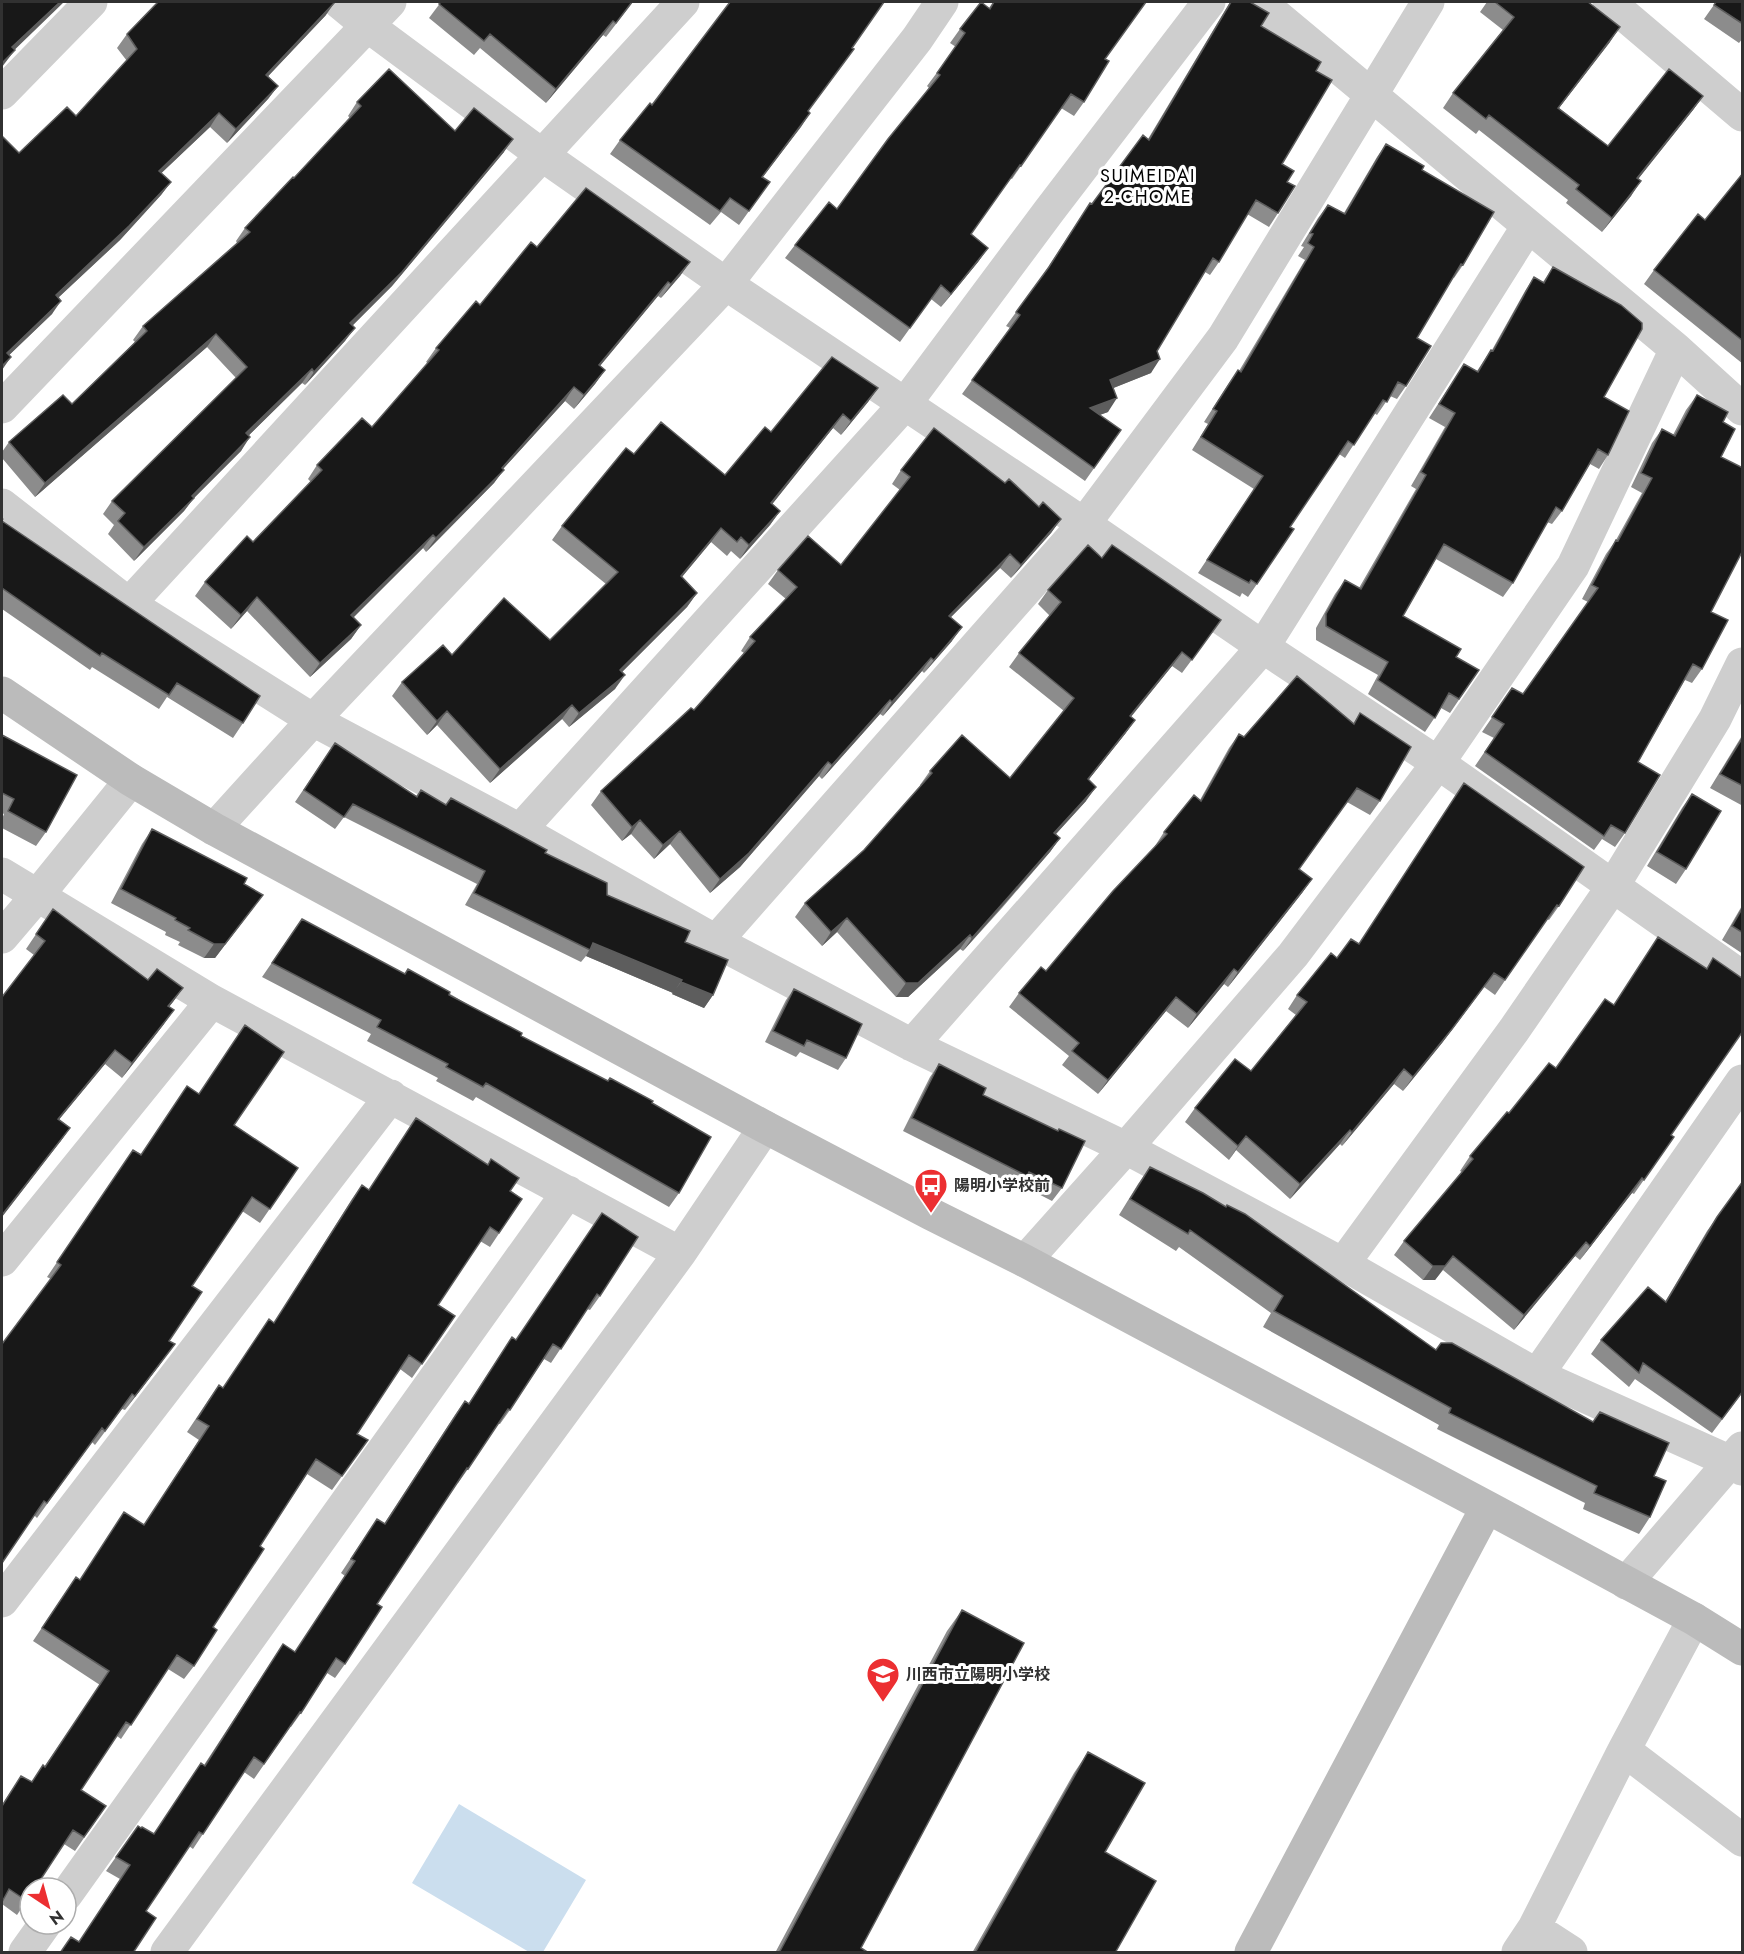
<svg xmlns="http://www.w3.org/2000/svg" width="1744" height="1954" font-family="Jost,'Noto Sans JP',sans-serif">
	<style>
		.water { fill: #cbdeee }
		.lines { fill: none; stroke-linecap: round; stroke-linejoin: round }
		.street { stroke: #cecece; stroke-width: 33 }
		.secondary { stroke: #bbb; stroke-width: 33 }
		.wall { fill: #8c8c8c }
		.shaded-wall { fill: #5d5d5d }
		.building { fill: #181818; stroke: #5d5d5d; stroke-width: 1.5 }
		.labels { text-anchor: middle; stroke-width: 6; stroke-linejoin: round; paint-order: stroke }
		.poi-label { font-size: 16px; font-weight: bold; fill: #313131; stroke: #fff; text-anchor: start }
		.neighbourhood-label { font-size: 18px; letter-spacing: 1.5px; fill: #000; stroke: #fff }
	</style>
	<rect width="100%" height="100%" fill="#fff"/>
	<path class="water" d="M459,1804L586,1880L543,1952H529L412,1883Z"/>
	<g class="lines">
		<path class="street" d="M339,2L368,26L542,155L726,284L1084,524L1263,647L1438,763L1742,977
			M1260,2L1676,349L1742,409
			M1609,2L1742,115
			M2,93L91,2
			M2,407L390,2
			M2,505L129,604L313,720L520,830L730,949L912,1045L1126,1148L1343,1264L1537,1375L1731,1462L1742,1469
			M129,604L683,2
			M214,829L313,720L726,284L917,39L942,2
			M520,830L905,404L1049,211L1209,2
			M2,874L212,1001L680,1253
			M2,937L37,896L131,780
			M716,941L1084,524L1223,338L1428,2
			M912,1045L1263,647L1528,226
			M2,1260L212,1001
			M1025,1261L1126,1148L1293,955L1438,763L1573,566L1676,349
			M1343,1264L1514,1030L1613,886L1715,719L1742,664
			M1537,1375L1742,1081
			M1626,1583L1742,1448
			M2,1601L391,1096
			M1624,1750L1742,1840
			M66,1895L568,1192
			M1534,1928L1571,1952
			M25,1952L45,1924
			M167,1952L680,1253L765,1127
			M1518,1952L1534,1928L1624,1750L1694,1619"/>
		<path class="secondary" d="M2,693L131,780L214,829L765,1127L931,1214L1025,1261L1487,1507L1694,1619L1742,1649
			M1251,1952L1487,1507"/>
	</g>
	<path class="wall" d="M441,2H633L606,37L603,35L546,103L480,48L474,55L429,18Z
		M993,2H1146L1105,59L1084,102L1074,116L1061,108L1012,179L1010,178L971,234L988,248L978,262L941,307L931,299L900,342L785,258L795,245L837,209L929,88L927,86L956,47L950,43L960,29L989,8Z
		M1230,2H1250L1261,26L1316,71L1282,164L1287,182L1278,213L1269,227L1247,214L1219,262L1210,275L1205,272L1157,351L1151,373L1113,388L1108,412L1099,415L1121,430L1085,481L962,394L1010,328L1006,326L1043,275L1090,203L1092,204L1148,139Z
		M1487,2H1588L1610,42L1559,108L1608,146L1703,96L1693,110L1638,179L1631,196L1602,232L1566,203L1568,200L1479,130L1476,134L1443,108L1453,93L1503,30L1480,12Z
		M1716,2H1743V38L1739,43L1704,19Z
		M326,15L268,76L278,86L268,99L227,143L210,127L161,173L171,182L161,195L120,240L58,298L52,314L9,355L2,370L19,153L76,116L127,61L117,48L127,34Z
		M852,48L844,63L808,111L810,113L762,177L770,182L739,225L721,212L710,225L610,154L620,140L652,105Z
		M357,102L455,131L504,152L392,286L353,325L345,341L305,385L302,383L249,435L241,451L194,498L184,511L134,561L108,534L114,525L103,514L112,501L236,378L207,347L35,497L2,458V452L9,442L72,404L135,342L133,340L143,326L237,243L236,241L245,228L294,178L350,118L348,116Z
		M1386,144L1422,170L1463,265L1454,278L1453,277L1417,338L1406,386L1397,399L1390,396L1377,415L1374,413L1345,458L1339,454L1290,527L1257,584L1248,597L1242,593L1240,597L1198,573L1254,489L1192,450L1208,424L1204,422L1229,383L1238,370L1239,371L1305,260L1298,256L1304,247L1301,246L1318,218L1328,205L1344,213L1377,157Z
		M1743,173V364L1644,284L1654,270L1705,220Z
		M537,247L690,262L680,276L661,298L658,296L600,366L605,370L595,384L574,409L565,401L503,469L494,483L426,552L423,548L353,617L361,625L351,639L310,677L247,611L231,629L195,596L205,582L253,542L311,482L308,479L317,465L372,427L428,363L426,362L436,348L480,305Z
		M1553,267L1604,397L1608,455L1599,469L1590,464L1562,511L1552,524L1547,522L1513,583L1503,597L1436,559L1403,616L1456,657L1479,670L1450,713L1441,708L1425,732L1368,694L1378,675L1316,640V628L1335,594L1345,580L1359,588L1416,489L1411,486L1445,427L1429,418L1455,378L1464,364L1477,371L1491,350H1492L1525,291L1534,277L1543,282Z
		M878,388L868,402L841,435L833,428L772,504L780,511L770,525L740,559L731,551L727,556L711,542L682,577L697,593L687,607L622,672L615,689L569,727L562,719L490,783L437,725L427,735L392,696L402,682L452,655L550,640L606,584L552,540L562,526L634,454L725,475L771,432Z
		M1697,395L1723,422L1711,612L1702,669L1692,683L1685,680L1638,762L1625,833L1615,847L1602,839L1594,850L1475,766L1494,738L1482,732L1502,703L1523,694L1588,602L1582,599L1606,554L1616,540L1642,493L1631,487L1652,443L1662,429L1673,435L1686,410Z
		M901,470L1005,483L1039,507L1061,519L1051,533L1011,578L1000,568L951,617L952,641L924,673L922,671L883,716L880,714L822,779L819,776L740,867L710,893L670,844L654,859L631,834L622,841L591,805L601,791L694,710L744,653L741,651L750,637L786,599L768,584L778,570L841,565L900,490L892,484Z
		M2,517L4,519L2,522L243,723L233,738L167,697L159,709L92,667L90,670L2,609Z
		M1102,558L1211,634L1182,673L1172,666L1131,717L1135,720L1125,734L1088,780L1086,801L1056,834L1060,838L1050,852L1002,908L963,951L960,949L908,997H896L837,932L822,946L795,917L805,903L864,850L921,786L920,785L930,771L1010,778L1064,711L1009,667L1019,653L1050,616L1038,604L1048,590Z
		M1360,713L1380,801L1370,815L1347,802L1299,869L1312,879L1302,893L1228,987L1224,984L1188,1028L1166,1011L1098,1094L1062,1065L1069,1056L1009,1007L1019,993L1046,971L1155,847V846L1164,832L1200,800L1229,748L1239,734L1244,737L1353,724Z
		M1743,734V806L1710,788Z
		M2,735L46,832L36,846L2,828V819L4,814L2,813Z
		M335,743L416,796L421,790L446,805L545,853L607,895L685,942L713,995L704,1008L672,994L673,993L586,956L581,962L465,905L477,884L344,817L335,829L295,802Z
		M1464,783L1559,906L1549,920L1547,919L1495,995L1484,987L1442,1043L1403,1091L1394,1084L1342,1146L1340,1144L1290,1199L1236,1150L1229,1160L1185,1122L1195,1108L1251,1071L1296,1015L1288,1009L1297,995L1337,958L1359,944Z
		M1692,794L1686,869L1676,884L1647,866L1682,808Z
		M152,829L244,884L263,895L215,958H204L178,945L180,942L165,935L166,932L111,903L142,844Z
		M1743,904V954L1722,940Z
		M53,909L148,980L183,988L169,1007L164,1024L122,1078L105,1064L59,1119L70,1128L60,1142L34,955L26,949Z
		M302,919L405,974L408,969L521,1036L607,1081L652,1103L679,1193L669,1207L476,1097L473,1101L436,1081L438,1078L367,1041L371,1034L262,977Z
		M1658,937L1706,969L1713,958L1671,1135L1674,1137L1634,1194L1632,1193L1580,1260L1575,1256L1514,1330L1443,1270L1435,1280H1423L1394,1255L1404,1241L1462,1172L1460,1171L1470,1156L1509,1113L1556,1068L1614,1005Z
		M794,989L846,1058L838,1070L800,1052L796,1057L765,1042L786,1000Z
		M939,1064L983,1095L1062,1188L1052,1201L1021,1185L1018,1189L903,1131L930,1077Z
		M416,1118L522,1199L490,1247L480,1241L438,1305L455,1316L412,1378L400,1369L357,1434L368,1440L332,1490L307,1474L260,1546L213,1627L194,1666L184,1679L168,1669L121,1739L117,1736L81,1790L106,1806L75,1851L64,1844L17,1915L2,1904V1805L21,1776L31,1782L45,1766L100,1685L33,1641L76,1577L80,1580L124,1512L144,1525L199,1440L187,1432L209,1399L219,1385L223,1388L274,1323L352,1199L362,1185L369,1190Z
		M234,1125L298,1168L260,1223L242,1211L192,1286L169,1341L175,1344L158,1367L125,1410L122,1409L95,1445L92,1442L37,1518L34,1515L51,1279L47,1277L133,1150L141,1154Z
		M1150,1167L1436,1350L1654,1476L1650,1517L1639,1534L1583,1509L1585,1503L1437,1429L1439,1425L1263,1327L1271,1313L1179,1247L1176,1251L1119,1215L1138,1184Z
		M1743,1181V1392L1712,1433L1635,1379L1629,1387L1591,1354L1601,1340L1665,1302L1707,1231Z
		M602,1213L600,1296L590,1310L587,1309L551,1363L544,1359L510,1410L500,1424H498L468,1469L458,1483H457L377,1604L345,1664L335,1678L327,1673L301,1713L291,1727H290L254,1779L244,1772L193,1849L189,1846L79,1942L120,1879L106,1871L138,1826L154,1834L201,1763L204,1765L283,1644L295,1652L345,1576L341,1573L377,1519L384,1524L455,1415L465,1401L469,1403L512,1337L516,1340Z
		M962,1610L861,1948L869,1953H775L947,1631Z
		M1088,1752L1105,1852L1115,1953H972L1074,1773Z"/>
	<path class="shaded-wall" d="M60,2H64L3,61L12,47Z
		M335,2L326,15L257,88L266,75Z
		M613,21L603,35L546,103L556,89Z
		M1620,27L1610,42L1548,122L1558,108Z
		M15,50L5,63L2,67V63Z
		M278,86L268,99L227,143L236,129Z
		M1703,96L1693,110L1627,193L1637,178Z
		M219,113L210,127L150,184L159,171Z
		M810,113L801,127L752,191L762,177Z
		M513,139L504,152L392,286L341,337L350,323Z
		M1641,181L1631,196L1602,232L1612,218Z
		M171,182L161,195L120,240L46,309L56,295Z
		M988,248L978,262L941,307L951,294Z
		M690,262L680,276L661,298L671,284Z
		M668,282L658,296L589,379L599,365Z
		M61,301L52,314L2,362L7,353Z
		M355,328L345,341L305,385L314,372Z
		M216,334L207,347L35,497L45,483Z
		M11,357L2,370V366Z
		M1160,359L1151,373L1101,393L1110,380Z
		M312,369L302,383L237,447L246,433Z
		M605,370L595,384L574,409L584,395Z
		M574,387L565,401L493,480L504,470L494,483L426,552L436,538L502,468Z
		M878,388L868,402L841,435L851,421Z
		M1117,398L1108,412L1081,422L1090,408Z
		M843,414L833,428L762,517L771,503Z
		M250,437L241,451L194,498L184,511L134,561L144,547L192,496Z
		M780,511L770,525L740,559L749,545Z
		M1061,519L1051,533L1011,578L1021,565Z
		M721,528L711,542L671,590L681,576Z
		M433,535L423,548L342,629L351,615Z
		M1010,554L1000,568L939,629L949,616Z
		M697,593L687,607L610,684L620,670Z
		M257,597L247,611L231,629L241,615Z
		M361,625L351,639L310,677L320,663Z
		M962,627L952,641L924,673L934,660Z
		M1182,652L1172,666L1120,730L1130,716Z
		M931,658L922,671L883,716L892,702Z
		M625,675L615,689L569,727L579,713Z
		M890,700L880,714L822,779L832,765Z
		M572,705L562,719L490,783L500,769Z
		M447,711L437,725L427,735L437,721Z
		M1135,720L1125,734L1078,793L1088,779Z
		M828,762L819,776L740,867L710,893L720,879Z
		M1096,787L1086,801L1044,847L1054,833Z
		M640,820L631,834L622,841L632,827Z
		M680,831L670,844L654,859L663,845Z
		M1060,838L1050,852L963,951L972,938Z
		M1312,879L1302,893L1228,987L1238,972Z
		M263,895L215,958H204L214,944Z
		M847,918L837,932L822,946L831,932Z
		M970,935L960,949L908,997H896L906,983Z
		M593,943L682,980L673,993L586,956Z
		M1234,969L1224,984L1188,1028L1197,1014Z
		M681,982L713,995L704,1008L672,994Z
		M1484,987L1442,1043L1403,1091L1413,1077Z
		M183,988L173,1002L158,1020L168,1006Z
		M1176,997L1166,1011L1098,1094L1108,1080Z
		M174,1010L164,1024L122,1078L132,1063Z
		M115,1050L105,1064L48,1133L58,1119Z
		M1404,1069L1394,1084L1342,1146L1352,1132Z
		M70,1128L60,1142L2,1217V1215Z
		M1350,1130L1340,1144L1290,1199L1300,1184Z
		M1246,1136L1236,1150L1229,1160L1238,1146Z
		M1642,1178L1632,1193L1580,1260L1590,1246Z
		M1586,1242L1575,1256L1514,1330L1524,1315Z
		M1453,1256L1435,1280H1423L1433,1266Z
		M168,1353L158,1367L125,1410L135,1396Z"/>
	<path class="building" d="M2,2H60L12,47L15,50L2,63Z
		M158,2H335L266,75L278,86L236,129L219,113L159,171L171,182L129,226L56,295L61,301L7,353L11,357L2,366V136L19,153L67,107L76,116L137,49L127,34Z
		M441,2H632L616,23L613,21L556,89L490,34L484,41L439,4Z
		M730,2H884L852,48L854,49L808,111L810,113L762,177L770,182L749,211L730,198L720,211L620,140L650,103L652,105Z
		M981,2L990,9L994,2H1146L1105,59L1109,61L1084,102L1071,94L1021,166L1020,165L971,234L988,248L951,294L941,285L910,328L795,245L829,202L837,209L888,139L940,75L937,73L965,33L960,29Z
		M1231,2H1250L1269,13L1261,26L1321,62L1316,71L1332,80L1282,164L1294,171L1287,182L1295,186L1278,213L1256,200L1219,262L1213,258L1157,351L1160,359L1110,380L1117,398L1090,408L1121,430L1094,468L972,380L1020,315L1016,312L1049,267L1090,203L1092,204L1143,135L1149,140Z
		M1495,2H1588L1620,27L1558,108L1608,146L1669,69L1703,96L1637,178L1641,181L1612,218L1576,189L1579,185L1489,115L1486,119L1453,93L1514,17Z
		M1716,2H1743V24L1714,5Z
		M389,69L455,131L474,108L513,139L402,272L350,323L355,328L314,372L312,369L246,433L250,437L192,496L194,498L144,547L118,521L125,513L112,501L247,367L216,334L45,483L9,442L63,395L72,404L147,331L143,326L250,232L245,228L293,177L294,178L361,106L357,102Z
		M1386,144L1424,166L1422,170L1494,212L1463,265L1461,264L1417,338L1431,346L1406,386L1398,382L1387,402L1383,400L1354,445L1348,441L1290,527L1294,529L1257,584L1251,580L1249,583L1207,560L1263,476L1201,437L1217,411L1213,409L1238,370L1241,372L1314,247L1308,243L1313,234L1310,233L1328,205L1345,214Z
		M1743,173V341L1654,270L1698,214L1705,220Z
		M586,188L690,262L671,284L668,282L599,365L605,370L584,395L574,387L502,468L504,470L436,538L433,535L351,615L361,625L320,663L257,597L241,615L205,582L247,536L253,542L322,470L317,465L362,418L372,427L439,350L436,348L476,301L480,305L531,242L537,247Z
		M1553,267L1621,305L1642,323V329L1604,397L1629,411L1608,455L1598,449L1562,511L1556,507L1513,583L1444,544L1403,616L1461,649L1456,657L1479,670L1459,699L1449,693L1435,718L1378,680L1388,662L1326,626V614L1345,580L1361,589L1426,475L1421,472L1455,413L1439,404L1464,364L1478,372L1491,350L1493,351L1534,277L1544,283Z
		M832,357L878,388L851,421L843,414L771,503L780,511L749,545L741,537L737,542L721,528L681,576L697,593L620,670L625,675L579,713L572,705L500,769L447,711L437,721L402,682L443,645L452,655L504,598L550,640L618,572L562,526L626,448L634,454L661,422L725,475L765,427L771,432Z
		M1697,395L1728,412L1723,422L1735,429L1721,457L1743,468V550L1711,612L1728,620L1702,669L1693,664L1638,762L1660,775L1625,833L1611,825L1604,836L1485,752L1504,724L1492,717L1512,688L1523,694L1598,588L1592,585L1616,540L1618,541L1652,478L1641,473L1662,429L1675,436Z
		M934,428L1005,483L1009,479L1039,507L1043,502L1061,519L1021,565L1010,554L949,616L962,627L934,660L931,658L892,702L890,700L832,765L828,762L749,853L720,879L680,831L663,845L640,820L632,827L601,791L691,708L694,710L755,641L750,637L797,587L778,570L808,536L841,565L910,477L901,470Z
		M2,521L260,696L243,723L177,683L169,695L102,653L100,656L2,588Z
		M1088,545L1102,558L1112,545L1221,620L1192,660L1182,652L1130,716L1135,720L1088,779L1096,787L1054,833L1060,838L1011,894L972,938L970,935L918,983H906L847,918L831,932L805,903L864,850L932,773L930,771L962,735L1010,778L1074,698L1019,653L1061,602L1048,590Z
		M1297,676L1354,724L1360,713L1411,747L1380,801L1357,788L1299,869L1312,879L1238,972L1234,969L1197,1014L1176,997L1108,1080L1072,1051L1079,1043L1019,993L1041,967L1046,971L1113,891L1167,834L1164,832L1194,795L1201,801L1239,734L1244,737Z
		M2,735L77,775L46,832L8,811L14,799L2,793Z
		M1743,737V786L1720,774Z
		M335,743L417,797L421,790L446,805L451,798L547,850L545,853L607,883V895L690,931L685,942L728,960L713,995L681,982L682,980L593,943L590,950L474,893L485,871L353,804L344,817L304,790Z
		M1464,783L1584,867L1559,906L1557,905L1505,980L1494,973L1452,1029L1413,1077L1404,1069L1352,1132L1350,1130L1300,1184L1246,1136L1238,1146L1195,1108L1235,1059L1251,1071L1307,1002L1297,995L1331,953L1337,958L1351,939L1359,944Z
		M1692,794L1721,811L1686,869L1657,852Z
		M152,829L247,878L244,884L263,895L225,944H214L188,930L190,928L175,920L176,918L121,889Z
		M1743,907V933L1732,926Z
		M53,909L148,980L157,969L183,988L168,1006L174,1010L132,1063L115,1050L58,1119L70,1128L2,1215V997L45,941L36,934Z
		M302,919L405,974L408,969L450,992L449,995L522,1033L521,1036L608,1081L610,1078L653,1101L652,1103L711,1137L679,1193L486,1083L483,1087L446,1067L448,1064L377,1027L381,1020L272,963Z
		M1658,937L1707,969L1713,958L1743,979V1031L1671,1135L1674,1137L1644,1180L1642,1178L1590,1246L1586,1242L1524,1315L1453,1256L1445,1266H1433L1404,1241L1473,1159L1470,1156L1507,1112L1509,1113L1549,1063L1556,1068L1605,999L1614,1005Z
		M794,989L862,1024L846,1058L807,1040L804,1046L773,1031Z
		M245,1025L284,1052L234,1125L298,1168L270,1209L252,1197L192,1286L202,1292L169,1341L175,1344L135,1396L132,1394L105,1431L102,1428L47,1503L44,1501L2,1563V1344L61,1265L57,1262L133,1150L141,1155L187,1086L199,1094Z
		M939,1064L986,1088L983,1095L1058,1131L1059,1129L1085,1141L1062,1188L1029,1172L1027,1176L912,1118Z
		M416,1118L488,1165L491,1159L519,1178L510,1191L522,1199L499,1233L490,1227L438,1305L455,1316L422,1364L409,1355L357,1434L368,1440L342,1476L316,1459L260,1546L264,1549L213,1627L217,1630L194,1666L177,1655L131,1725L126,1722L81,1790L106,1806L84,1837L73,1830L35,1888H30V1896L27,1901L9,1889L2,1902V1806L21,1776L32,1782L43,1765L45,1767L109,1671L42,1628L76,1577L80,1580L124,1512L144,1525L209,1426L197,1419L219,1385L223,1388L269,1319L274,1323L362,1185L369,1190Z
		M1150,1167L1203,1193L1226,1207L1227,1205L1245,1214L1436,1350L1441,1343H1452L1593,1422L1600,1412L1669,1443L1654,1476L1666,1481L1650,1517L1594,1493L1597,1486L1449,1413L1451,1408L1274,1311L1283,1296L1190,1230L1188,1234L1130,1199Z
		M1743,1181V1391L1722,1419L1643,1363L1639,1373L1601,1340L1648,1287L1666,1302L1717,1217Z
		M602,1213L638,1237L600,1296L597,1294L561,1349L553,1344L510,1410L508,1409L468,1469L467,1468L377,1604L382,1607L345,1664L336,1658L301,1713L300,1712L264,1764L254,1757L203,1834L199,1832L146,1911L156,1918L133,1953H60L71,1937L79,1942L130,1865L116,1857L138,1826L141,1828L142,1827L154,1834L201,1763L205,1766L283,1644L295,1652L355,1561L351,1559L377,1519L385,1524L465,1401L469,1404L512,1337L516,1340Z
		M962,1610L1024,1643L861,1948L869,1953H779Z
		M1088,1752L1145,1783L1105,1852L1156,1881L1115,1953H975Z"/>
	<defs>
		<g id="bus-pin" transform="scale(1.725)"><path d="M0 17L-7.5 6A9.5 9.5 0 1 1 7.5 6Z" fill="#ec2f31" stroke="#fff"/><path d="M-5-6H5V4H4V6H2V4H-2V6H-4V4H-5ZM-3.5-4V0h7V-4ZM-3.5 1.2v1.5H-2V1.2ZM2 1.2v1.5H3.5V1.2Z" fill="#fff"/></g>
		<g id="school-pin" transform="scale(1.725)"><path d="M0 17L-7.5 6A9.5 9.5 0 1 1 7.5 6Z" fill="#ec2f31" stroke="#fff"/><path d="M0-5L7-2L0 1L-7-2ZM-4 1L0 2.5L4 1V4Q0 6-4 4Z" fill="#fff"/></g>
	</defs>
	<g fill-rule="evenodd">
		<use href="#bus-pin" x="931" y="1185"/>
		<use href="#school-pin" x="883" y="1674"/>
	</g>
	<g class="labels">
		<g class="poi-label">
			<text x="954" y="1191">陽明小学校前</text>
			<text x="906" y="1680">川西市立陽明小学校</text>
		</g>
		<g class="neighbourhood-label">
			<text x="1148" y="182">SUIMEIDAI<tspan x="1148" dy="21">2-CHOME</tspan></text>
		</g>
	</g>
	<rect width="1744" height="1954" fill="none" stroke="#313131" stroke-width="6"/>
	<g transform="translate(48 1906) rotate(144)"><circle r="28" fill="#ffffff" stroke="#adadad" stroke-width="1.5"/>
	<path d="M0-4.5L10 22L0 15L-10 22Z" fill="#ec2f31"/>
	<text y="-9" font-size="16" font-weight="bold" text-anchor="middle" fill="#313131">N</text>
	</g>
</svg>
